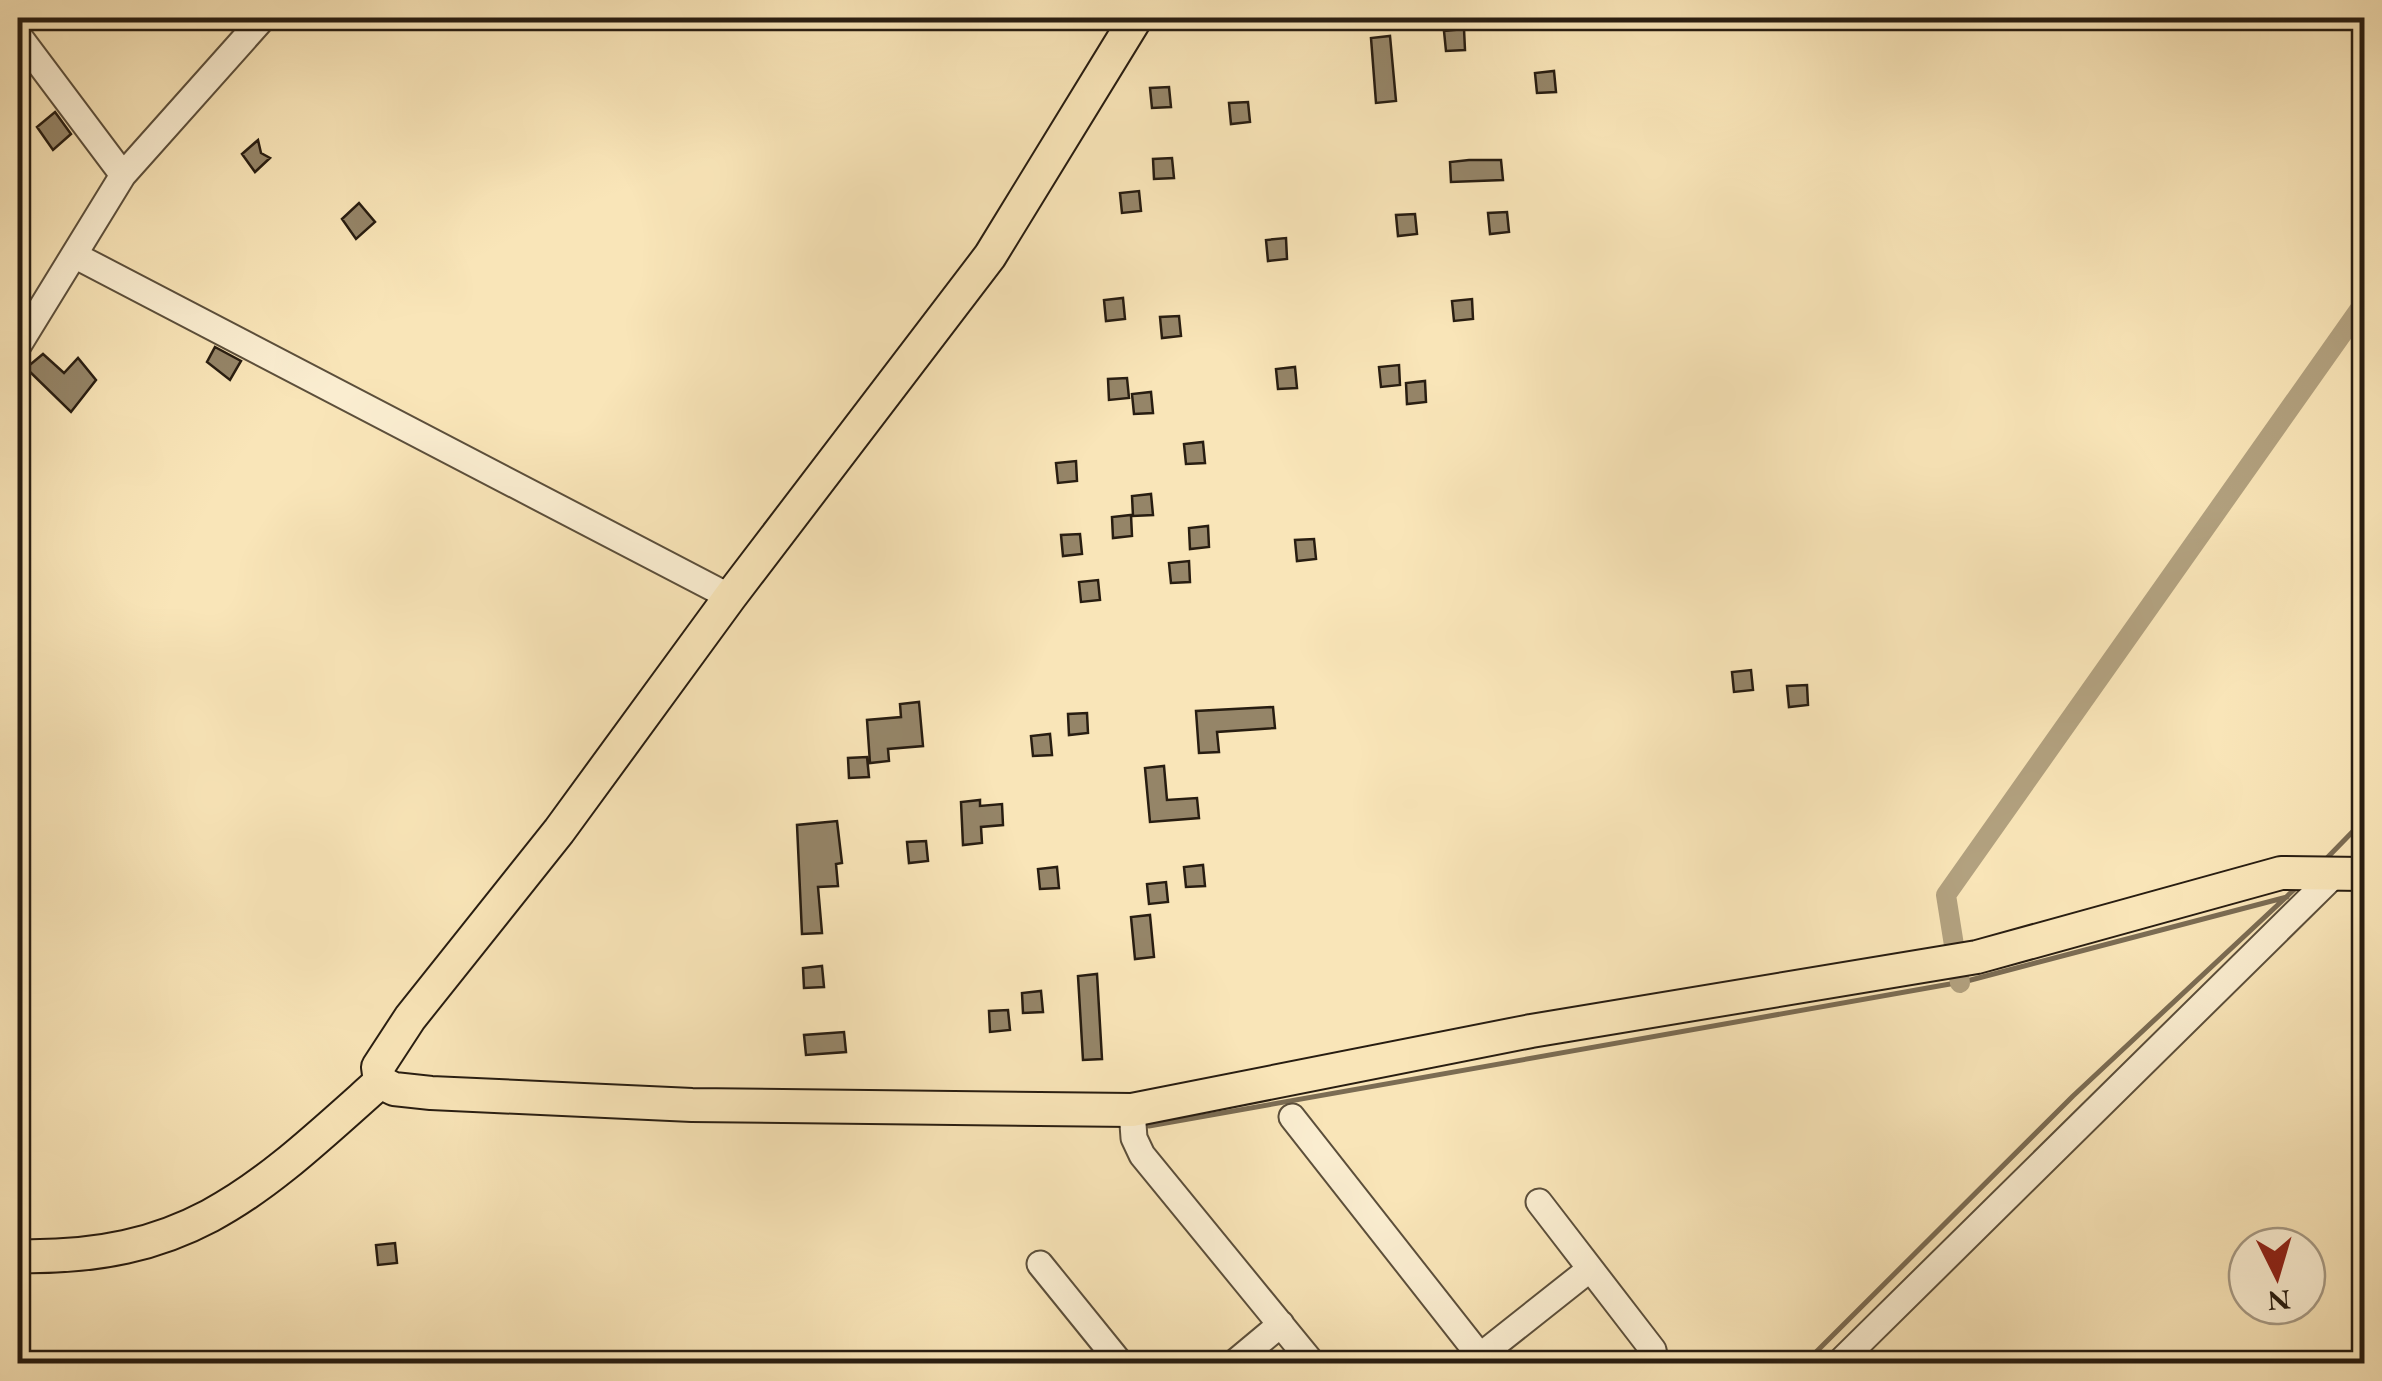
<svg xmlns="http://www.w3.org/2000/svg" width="2382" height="1381" font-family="'EB Garamond',serif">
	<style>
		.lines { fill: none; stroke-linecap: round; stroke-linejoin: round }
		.stream { stroke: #7b6c53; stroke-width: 5 }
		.canal { stroke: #b2a17f; stroke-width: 20 }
		.building { fill: #958568; stroke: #281d11; stroke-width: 2.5 }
		.minor-casing { stroke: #5c4f3b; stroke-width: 29 }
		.major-casing { stroke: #281d11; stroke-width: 36 }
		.minor { stroke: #fbeed1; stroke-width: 25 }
		.major { stroke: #f9e5b8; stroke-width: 32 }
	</style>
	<rect width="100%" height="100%" fill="#f9e5b8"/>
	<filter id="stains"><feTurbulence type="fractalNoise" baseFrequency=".002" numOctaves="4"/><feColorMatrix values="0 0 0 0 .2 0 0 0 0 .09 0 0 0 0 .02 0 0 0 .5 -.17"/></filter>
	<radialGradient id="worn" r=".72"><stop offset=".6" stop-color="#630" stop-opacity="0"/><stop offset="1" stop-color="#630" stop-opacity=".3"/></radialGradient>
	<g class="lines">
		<path class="stream" d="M2324,861L2364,820
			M1149,1126L1967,981L2287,897
			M1804,1364L2073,1096L2298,886"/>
		<path class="canal" d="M1960,983L1946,895L2364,303"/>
	</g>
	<path class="building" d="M1464,29L1465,50L1446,51L1444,31Z
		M1390,36L1396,101L1376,103L1371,38Z
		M1554,71L1556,92L1537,93L1535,73Z
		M1169,87L1171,107L1152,108L1150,88Z
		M1248,102L1250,122L1231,124L1229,103Z
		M55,112L71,134L53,150L37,127Z
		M258,140L261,153L270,158L255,172L242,154Z
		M1172,158L1174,178L1154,179L1153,159Z
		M1469,160H1501L1503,180L1451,182L1450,162Z
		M1139,191L1141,211L1122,213L1120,193Z
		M359,203L375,222L356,239L342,219Z
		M1507,212L1509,232L1490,234L1488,213Z
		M1415,214L1417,234L1398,236L1396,215Z
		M1286,238L1287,259L1268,261L1266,240Z
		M1123,298L1125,319L1106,321L1104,300Z
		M1472,299L1473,319L1454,321L1452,301Z
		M1179,316L1181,336L1162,338L1160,317Z
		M215,347L241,361L230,380L207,362Z
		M43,354L64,373L78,358L96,380L71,412L26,368Z
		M1399,365L1400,385L1381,387L1379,367Z
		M1295,367L1297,388L1278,389L1276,369Z
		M1127,378L1129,398L1109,400L1108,379Z
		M1425,381L1426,402L1407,404L1406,383Z
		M1151,392L1153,413L1134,414L1132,394Z
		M1203,442L1205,463L1186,464L1184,444Z
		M1076,461L1077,481L1058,483L1056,463Z
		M1151,494L1153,515L1133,516L1132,496Z
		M1131,515L1132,536L1113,538L1112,517Z
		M1208,526L1209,547L1190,549L1189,528Z
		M1080,534L1082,554L1063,556L1061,535Z
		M1314,539L1316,559L1297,561L1295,540Z
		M1189,561L1190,582L1171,583L1169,563Z
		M1098,580L1100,600L1081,602L1079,582Z
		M1751,670L1753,690L1734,692L1732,672Z
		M1807,685L1808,705L1789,707L1787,686Z
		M919,702L923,746L888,749L889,761L870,763L867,720L901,717L900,704Z
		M1273,707L1275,728L1217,732L1219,752L1199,753L1196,711Z
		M1087,713L1088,733L1069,735L1068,714Z
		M1050,734L1052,755L1033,756L1031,736Z
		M867,757L869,777L849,778L848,758Z
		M1164,766L1167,800L1197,798L1199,818L1150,822L1145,768Z
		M980,800V806L1002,804L1003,825L981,827L982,843L963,845L961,802Z
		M837,821L842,863L836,864L838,886L818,887L822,933L802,934L797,825Z
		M926,841L928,861L909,863L907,842Z
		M1203,865L1205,886L1186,887L1184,867Z
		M1057,867L1059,888L1040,889L1038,869Z
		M1166,882L1168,902L1149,904L1147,884Z
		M1150,915L1154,957L1135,959L1131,917Z
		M822,966L824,987L804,988L803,968Z
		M1097,974L1102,1059L1083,1060L1078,976Z
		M1041,991L1043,1012L1023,1013L1022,993Z
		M1008,1010L1010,1030L990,1032L989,1011Z
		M844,1032L846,1052L806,1055L804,1035Z
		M395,1243L397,1263L378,1265L376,1245Z"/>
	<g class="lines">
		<g class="minor-casing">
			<path id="minor" d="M18,35L123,175
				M74,255L730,597
				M18,346L123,175L263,18
				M1132,1110L1134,1138L1142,1155L1313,1364
				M1292,1117L1480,1356
				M1539,1202L1653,1350L1656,1364
				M1040,1264L1121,1364
				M1233,1364L1281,1324
				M1470,1364L1590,1269
				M1838,1364L2335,874"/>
		</g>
		<g class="major-casing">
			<path id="major" d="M380,1082L378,1067L410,1018L559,831L730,597L990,256L1136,18
				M18,1256C191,1260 259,1190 380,1082L394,1089L431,1093L692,1105L1132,1110L1531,1031L1977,957L2281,873L2364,874"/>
		</g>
		<use href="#minor" class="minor"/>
		<use href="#major" class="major"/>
	</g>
	<rect width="2382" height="1381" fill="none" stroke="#f9e5b8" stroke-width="60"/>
	<rect x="20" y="20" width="2342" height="1341" fill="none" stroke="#281d11" stroke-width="5"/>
	<rect x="30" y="30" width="2322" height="1321" fill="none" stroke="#281d11" stroke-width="2.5"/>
	<g transform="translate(2277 1276) rotate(175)"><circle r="48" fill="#fbeed1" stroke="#a79a84" stroke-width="2.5"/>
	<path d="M0-8L18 38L0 25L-18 38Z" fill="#8f2418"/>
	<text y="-15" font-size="28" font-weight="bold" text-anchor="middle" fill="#281d11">N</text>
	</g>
	<rect width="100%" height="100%" filter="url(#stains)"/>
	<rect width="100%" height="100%" fill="url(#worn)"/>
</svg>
